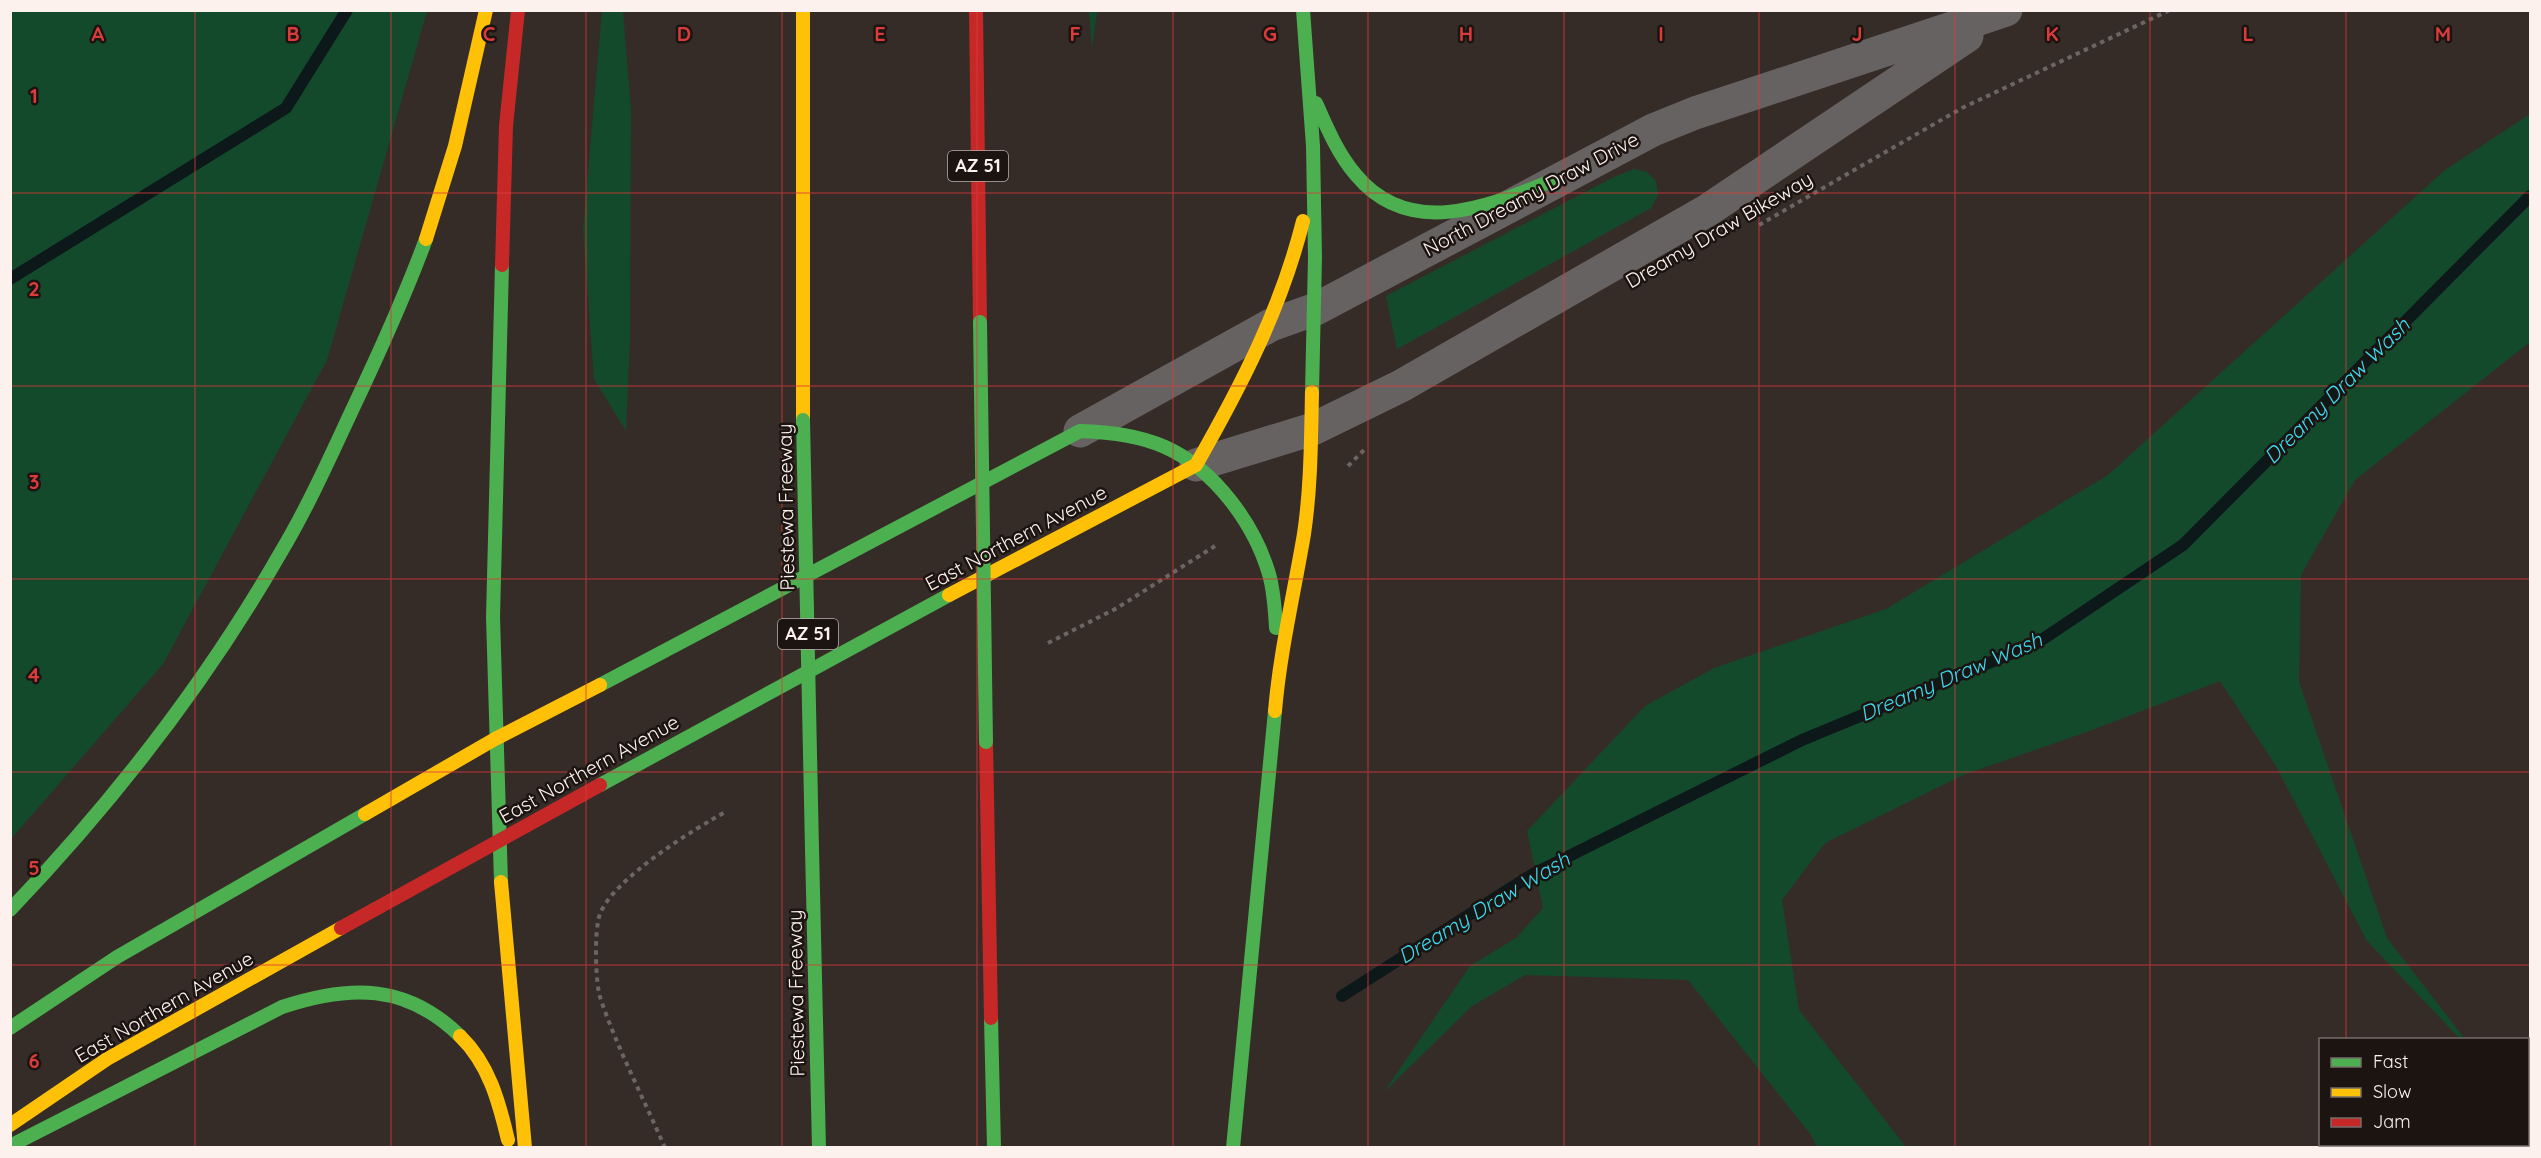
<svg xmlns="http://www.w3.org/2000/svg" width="2541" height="1158" font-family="Quicksand,sans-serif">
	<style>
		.green { fill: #144a2c }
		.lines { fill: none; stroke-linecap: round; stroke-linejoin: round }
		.stream { stroke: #0d181a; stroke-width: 12 }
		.path { stroke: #6b6564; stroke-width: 4; stroke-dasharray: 4.5 4.5; stroke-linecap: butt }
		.street { stroke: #676262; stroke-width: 33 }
		.fast { stroke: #4caf50; stroke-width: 14 }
		.slow { stroke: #ffc107; stroke-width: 14 }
		.jam { stroke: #c62828; stroke-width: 14 }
		.fast-bridge { stroke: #4caf50; stroke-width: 14 }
		.grid { fill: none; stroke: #da3c3c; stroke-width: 1.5; stroke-opacity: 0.55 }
		.labels { text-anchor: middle; stroke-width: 5; stroke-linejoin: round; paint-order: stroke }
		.shield { fill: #1c1411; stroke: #baafab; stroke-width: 1.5 }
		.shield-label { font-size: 18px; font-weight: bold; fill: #fdf1ed }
		.street-label { font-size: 20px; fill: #fdf1ed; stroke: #1c1411 }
		.water-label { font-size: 21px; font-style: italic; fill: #39dbf0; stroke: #1c1411 }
		.grid-label { font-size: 20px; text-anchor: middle; font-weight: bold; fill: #da3c3c; stroke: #1c1411; stroke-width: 5; stroke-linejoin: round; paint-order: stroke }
	</style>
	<rect width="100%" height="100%" fill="#352c28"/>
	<path class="green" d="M11,10L427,11L327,360L163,664L11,839Z
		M602,11H623L631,110L630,338L626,431L594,379L583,230Z
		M1089,11H1097L1092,48Z
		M2530,114V342L2355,480L2301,575L2299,682L2387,938L2465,1039H2460L2367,941L2276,766L2220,681L2084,733L1963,775L1825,843L1782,900L1799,1010L1906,1147H1817L1811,1135L1688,980L1525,975L1472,1006L1384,1092L1470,966L1516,938L1543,908L1527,831L1645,706L1714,668L1886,609L2108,475L2445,170Z
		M1634,169L1647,172L1656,181L1658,195L1651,208L1397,349L1386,296L1614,177Z"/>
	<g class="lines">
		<path class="stream" d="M10,279L286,108L347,10
			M1342,996L1533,874L1802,740L2037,643L2183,545L2530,196"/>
		<path class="path" d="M1759,225L1962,108L2170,10
			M1348,466L1366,448
			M1048,643L1117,608L1215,546
			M665,1148C644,1099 618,1050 601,1000C595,985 594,929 600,914C613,879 694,829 727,811"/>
		<path class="street" d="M1080,431L1271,325L1316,309L1653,130L1695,113L2006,10
			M1196,465L1313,429L1401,386L1708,210L1967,36"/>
		<path class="fast" d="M1303,10L1313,146L1315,257L1312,392
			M1316,103C1327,128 1338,154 1356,175C1410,240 1489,206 1554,180
			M1080,431C1109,432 1138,435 1165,447C1214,469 1254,523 1269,574C1274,591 1275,610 1276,628
			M600,685L1080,431
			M600,785L949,595
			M812,849L819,1148
			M501,882L493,617L502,265
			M10,910C114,801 206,683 281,552C309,505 331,455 354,406C380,351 405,296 426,239
			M991,1018L994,1148
			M10,1028L117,957L365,814
			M10,1146L282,1007C349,985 406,983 460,1036
			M1233,1148L1275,711"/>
		<path class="slow" d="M803,10V420
			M426,239L455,146L486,10
			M1196,465C1241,386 1281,309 1303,221
			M949,595L1196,465
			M1275,711C1280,652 1294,593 1304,534C1311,487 1311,439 1312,392
			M365,814L495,739L600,685
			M501,882L525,1148
			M460,1036C489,1064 499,1102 508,1140
			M10,1125L107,1059L341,928"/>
		<path class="jam" d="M976,10L980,322
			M502,265L506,126L518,10
			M986,742L991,1018
			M341,928L600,785"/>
		<path class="fast-bridge" d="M980,322L986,742
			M803,420L812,849"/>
	</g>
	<path class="grid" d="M195,10V1148M391,10V1148M586,10V1148M782,10V1148M977,10V1148M1173,10V1148M1368,10V1148M1564,10V1148M1759,10V1148M1955,10V1148M2150,10V1148M2346,10V1040M10,193H2530M10,386H2530M10,579H2530M10,772H2530M10,965H2530M2346,1144V1148"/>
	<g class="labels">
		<g class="shield">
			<rect x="948" y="151" width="60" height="30" rx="4.5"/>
			<rect x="778" y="619" width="60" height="30" rx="4.5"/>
		</g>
		<g class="shield-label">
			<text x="978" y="172">AZ 51</text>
			<text x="808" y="640">AZ 51</text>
		</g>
		<g class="street-label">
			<text transform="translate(1531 194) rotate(-28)" y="7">North Dreamy Draw Drive</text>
			<text transform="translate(1719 230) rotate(-30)" y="7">Dreamy Draw Bikeway</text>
			<text transform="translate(786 507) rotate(-91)" y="7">Piestewa Freeway</text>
			<text transform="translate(1016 538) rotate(-28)" y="7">East Northern Avenue</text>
			<text transform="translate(589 769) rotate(-29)" y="7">East Northern Avenue</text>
			<text transform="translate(796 993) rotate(-91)" y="7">Piestewa Freeway</text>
			<text transform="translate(164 1007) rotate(-30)" y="7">East Northern Avenue</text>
		</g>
		<g class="water-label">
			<text transform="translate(2337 391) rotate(-45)" y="7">Dreamy Draw Wash</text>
			<text transform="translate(1951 677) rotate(-23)" y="7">Dreamy Draw Wash</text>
			<text transform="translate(1484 908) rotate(-31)" y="7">Dreamy Draw Wash</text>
		</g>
	</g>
	<g class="grid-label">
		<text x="98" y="41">A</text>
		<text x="293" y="41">B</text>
		<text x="489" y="41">C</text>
		<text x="684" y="41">D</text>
		<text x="880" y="41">E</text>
		<text x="1075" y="41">F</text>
		<text x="1270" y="41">G</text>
		<text x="1466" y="41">H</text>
		<text x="1661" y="41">I</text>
		<text x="1857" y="41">J</text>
		<text x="2052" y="41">K</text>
		<text x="2248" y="41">L</text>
		<text x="2443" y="41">M</text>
		<text x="34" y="103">1</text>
		<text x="34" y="296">2</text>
		<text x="34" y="489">3</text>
		<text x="34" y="682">4</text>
		<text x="34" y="875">5</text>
		<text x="34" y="1068">6</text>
	</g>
	<rect width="2541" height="1158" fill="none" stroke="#fdf1ed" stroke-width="24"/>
	<rect x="2319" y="1038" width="210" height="108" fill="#1c1411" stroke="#766c69" stroke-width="1.5"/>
	<rect x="2331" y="1058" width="30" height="9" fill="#4caf50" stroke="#766c69" stroke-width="1.5"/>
	<text x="2373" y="1068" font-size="18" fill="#fdf1ed">Fast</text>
	<rect x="2331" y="1088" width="30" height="9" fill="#ffc107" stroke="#766c69" stroke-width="1.5"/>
	<text x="2373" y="1098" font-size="18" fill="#fdf1ed">Slow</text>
	<rect x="2331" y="1118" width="30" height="9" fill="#c62828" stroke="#766c69" stroke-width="1.5"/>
	<text x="2373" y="1128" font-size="18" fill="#fdf1ed">Jam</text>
</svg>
